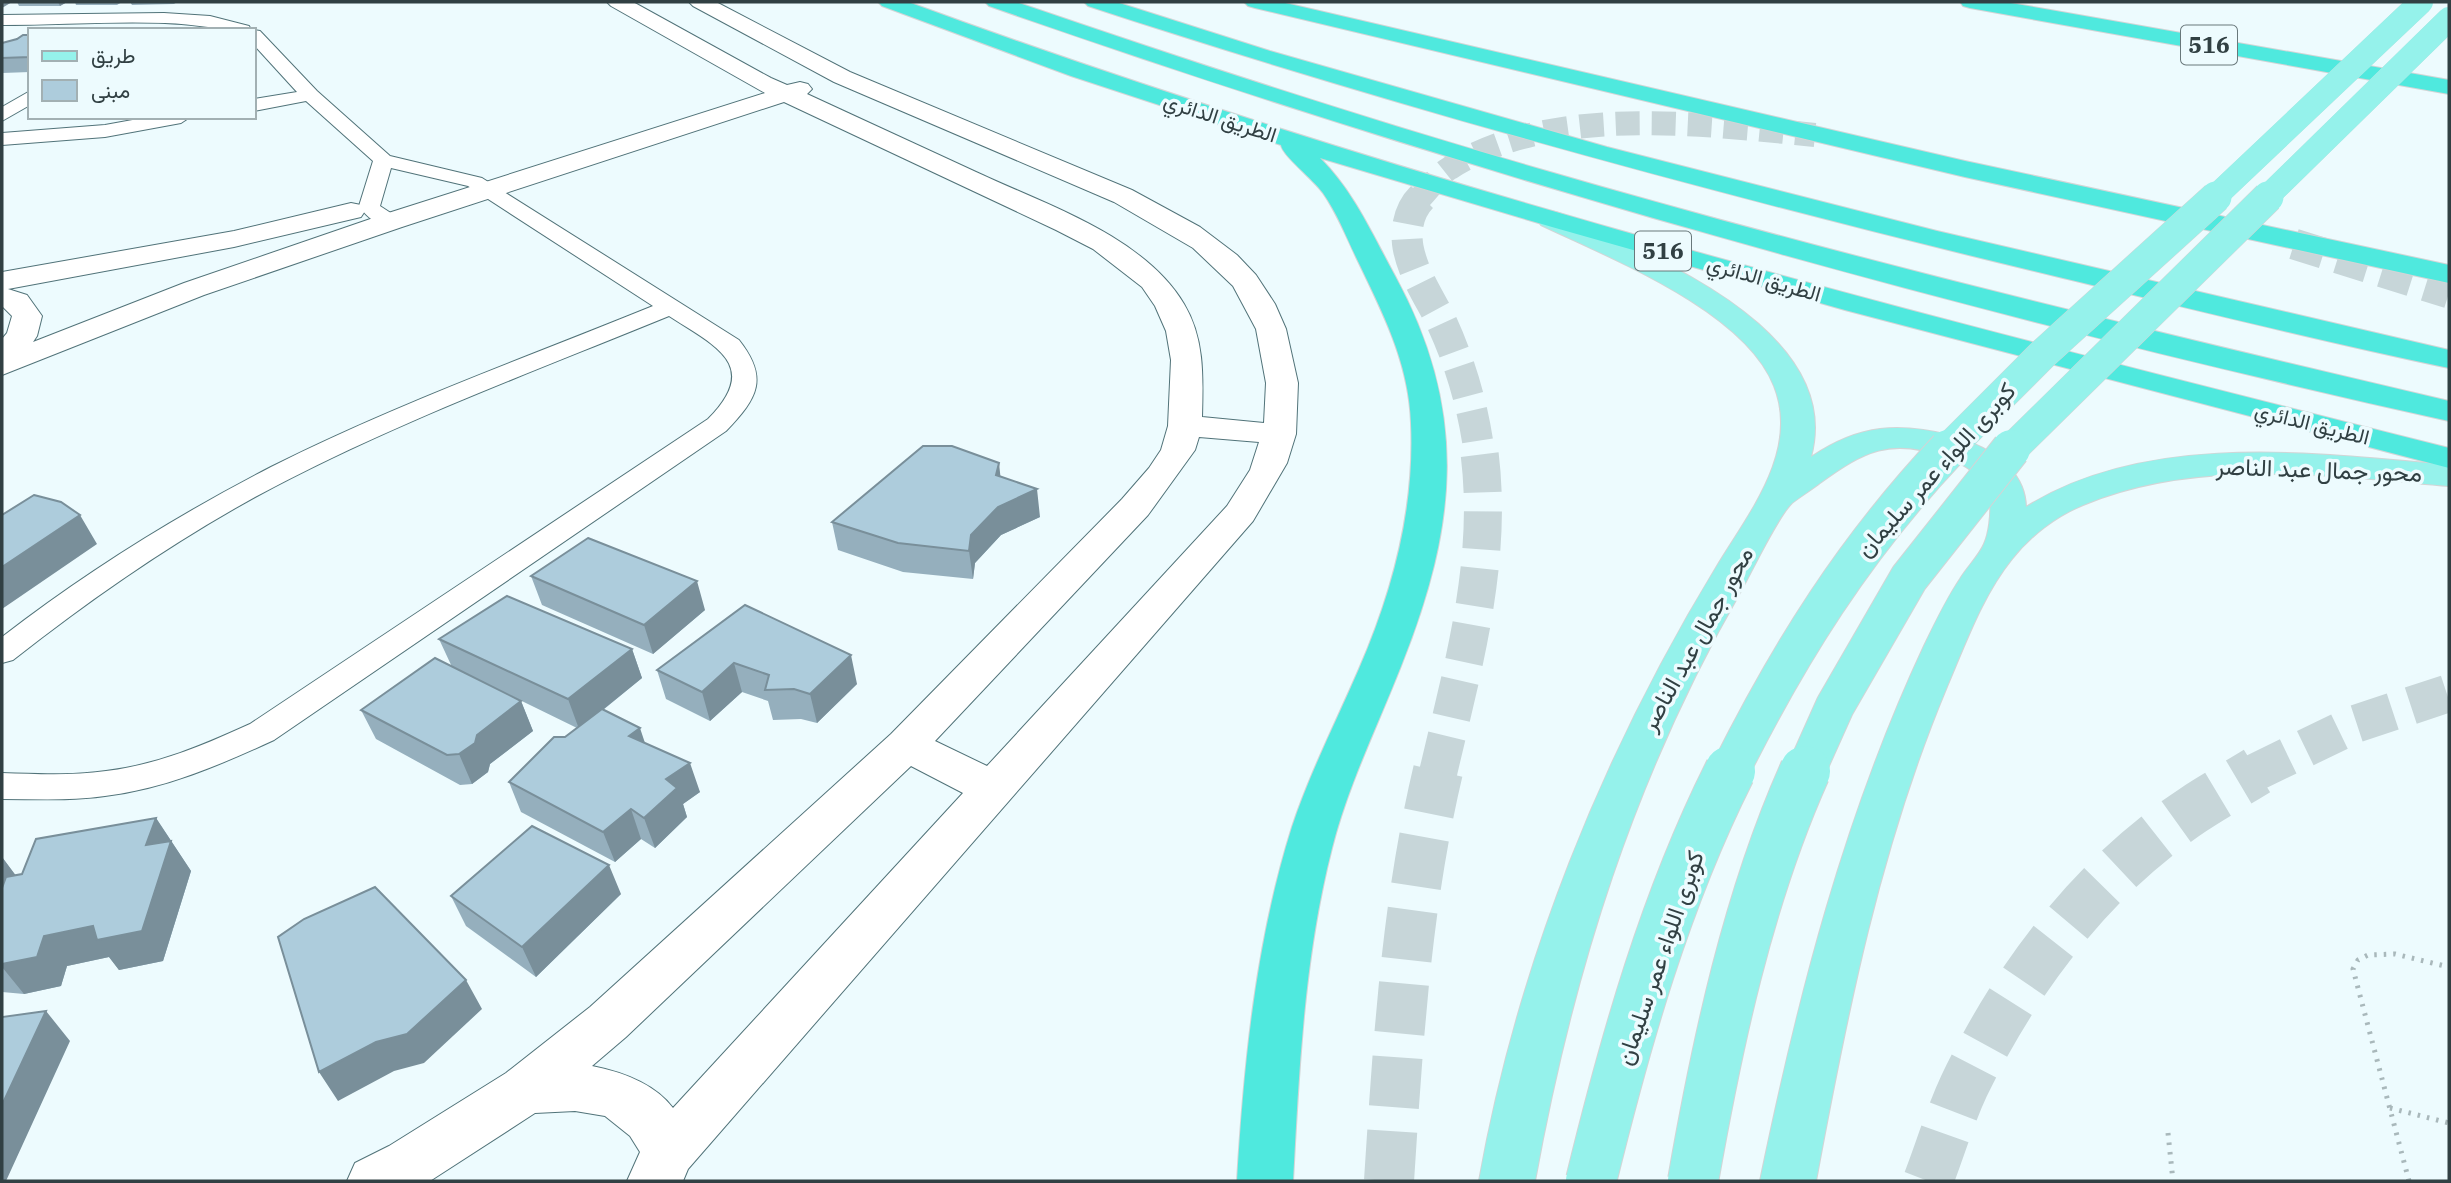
<svg xmlns="http://www.w3.org/2000/svg" width="2451" height="1183" font-family="'IBM Plex Serif',Vazirmatn,serif">
	<style>
		.lines { fill: none; stroke-linecap: round; stroke-linejoin: round }
		.highway-tunnel-far3 { stroke: #c7d6d9; stroke-width: 24; stroke-dasharray: 24 12; stroke-linecap: butt }
		.highway-tunnel-far2 { stroke: #c7d6d9; stroke-width: 31; stroke-dasharray: 31 15; stroke-linecap: butt }
		.highway-tunnel-far1 { stroke: #c7d6d9; stroke-width: 38; stroke-dasharray: 38 19; stroke-linecap: butt }
		.highway-tunnel { stroke: #c7d6d9; stroke-width: 50; stroke-dasharray: 50 24; stroke-linecap: butt }
		.street-casing { stroke: #517379; stroke-width: 2 }
		.secondary-casing { stroke: #517379; stroke-width: 2 }
		.primary-casing { stroke: #d2d5d6; stroke-width: 2 }
		.highway-casing { stroke: #d2d5d6; stroke-width: 2 }
		.path { stroke: #a9b8bb; stroke-width: 5; stroke-dasharray: 2.5 7; stroke-linecap: butt }
		.street { fill: #fff; fill-rule: evenodd }
		.secondary { fill: #fff; fill-rule: evenodd }
		.primary { fill: #95f2eb; fill-rule: evenodd }
		.highway { fill: #4fe9de; fill-rule: evenodd }
		.primary-bridge-far3-casing { stroke: #d2d5d6; stroke-width: 24; stroke-linecap: butt }
		.primary-bridge-far2-casing { stroke: #d2d5d6; stroke-width: 32; stroke-linecap: butt }
		.primary-bridge-far1-casing { stroke: #d2d5d6; stroke-width: 40; stroke-linecap: butt }
		.primary-bridge-casing { stroke: #d2d5d6; stroke-width: 52; stroke-linecap: butt }
		.primary-bridge-far3 { stroke: #95f2eb; stroke-width: 24 }
		.primary-bridge-far2 { stroke: #95f2eb; stroke-width: 31 }
		.primary-bridge-far1 { stroke: #95f2eb; stroke-width: 38 }
		.primary-bridge { stroke: #95f2eb; stroke-width: 50 }
		.wall { fill: #95afbd }
		.shaded-wall { fill: #798f9a }
		.building { fill: #adccdc; stroke: #798f9a; stroke-width: 2 }
		.labels { text-anchor: middle; stroke-width: 7; stroke-linejoin: round; paint-order: stroke }
		.far-street-label { font-size: 21px; fill: #314043; stroke: #edfbfe }
		.shield { fill: #edfbfe; stroke: #69787b; stroke-width: 2 }
		.shield-label { font-size: 23px; font-weight: bold; fill: #314043 }
		.street-label { font-size: 24px; fill: #314043; stroke: #edfbfe }
	</style>
	<rect width="100%" height="100%" fill="#edfbfe"/>
	<g class="lines">
		<path class="highway-tunnel-far3" d="M1420,198C1429,189 1438,175 1450,168C1551,104 1701,124 1815,135"/>
		<path class="highway-tunnel-far2" d="M1422,197C1409,210 1405,229 1408,247C1413,274 1429,297 1441,321C1460,362 1473,406 1479,451
			M2294,244L2449,293"/>
		<path class="highway-tunnel-far1" d="M1438,773C1463,666 1494,560 1479,449
			M2254,773L2355,724L2449,693"/>
		<path class="highway-tunnel" d="M1389,1181C1398,1043 1406,906 1438,771
			M1928,1181C1940,1150 1950,1116 1964,1086C2016,978 2092,877 2193,810C2214,796 2236,784 2257,771"/>
		<g class="street-casing">
			<path id="street" d="M164,13L210,16L249,26L251,30C222,30 194,24 165,23C111,21 56,25 2,25V15Z
				M254,30L260,31L317,91L390,156L482,178L739,340C769,378 758,398 726,431L274,740C220,765 164,789 105,796C70,801 36,799 2,799V773C37,774 71,776 106,771C157,765 204,745 250,724L708,419C762,365 715,346 669,316C530,373 388,425 255,497C170,544 89,600 13,660L2,663V637C86,572 176,516 271,467C394,405 525,358 653,306L468,186L391,168L380,206L403,221L400,226C382,230 368,219 359,206L373,161L306,101L254,111V99L297,92L254,45Z
				M30,91V105L2,121V107Z
				M149,117H190L181,123L105,137L2,145V133L105,125Z"/>
		</g>
		<g class="secondary-casing">
			<path id="secondary" d="M607,2H633L771,78L787,85L800,82L808,84L812,89L807,94C863,120 920,146 976,172C1044,204 1144,236 1184,304C1205,339 1203,378 1202,417L1264,423L1266,383L1256,329L1233,286L1193,248L1114,202L834,82L693,6L689,2H716L850,72L1132,190L1200,227L1237,255L1256,275L1275,304L1286,329L1298,383L1296,434L1287,463L1253,521L688,1169L683,1181H627L640,1152L630,1136L605,1116L575,1111L535,1113L430,1181H347L355,1163L389,1146L506,1073L590,1007L891,734L1122,499L1149,468L1161,450L1168,426L1171,360L1166,331L1155,306L1142,287L1093,249L1056,230L784,102L402,227L204,295L2,375V339L7,333L12,316L2,306V272L234,231L351,203L361,205L365,211L361,217L234,247L8,289L27,295L42,316L37,336L33,342L184,283L382,215L765,93L611,6ZM1199,437L1259,442L1250,470L1227,506L987,766L935,741L1148,515L1195,450ZM911,766L963,793L673,1108C654,1083 622,1072 592,1066L626,1037Z"/>
		</g>
		<g class="primary-casing">
			<path id="primary" d="M1551,211C1576,217 1601,232 1624,243C1704,280 1840,350 1811,457C1832,443 1854,432 1880,429C1929,423 2025,445 2026,507C2147,431 2315,453 2449,465V486C2328,476 2198,457 2083,505C2056,516 2030,536 2012,559C1982,596 1965,645 1946,689C1880,847 1847,1013 1816,1181H1760C1798,997 1844,817 1924,646C1935,623 1946,600 1960,579C1967,567 1979,556 1984,544C1989,533 1991,514 1990,502C1989,478 1965,464 1945,457C1891,437 1864,451 1820,483C1811,490 1801,496 1792,503C1778,516 1752,571 1741,591C1634,777 1573,971 1535,1181H1479C1518,963 1602,755 1717,566C1749,513 1800,451 1774,386C1745,311 1610,258 1541,225L1537,219L1541,213Z"/>
		</g>
		<g class="highway-casing">
			<path id="highway" d="M878,2H908C1410,186 1931,318 2449,448V468L1845,310L1552,227L1320,158C1354,192 1372,234 1395,276C1469,412 1457,526 1401,666C1377,727 1348,785 1332,848C1304,957 1299,1069 1293,1181H1237C1244,1063 1256,941 1292,827C1310,773 1336,722 1359,669C1393,591 1415,509 1411,423C1409,362 1382,311 1356,257C1346,236 1337,213 1323,193C1314,180 1282,155 1281,145L1071,76L882,6Z
				M985,2H1016C1191,62 1366,119 1543,170C1843,257 2146,330 2449,401V421C1955,311 1466,173 989,6Z
				M1084,2H1116L1270,51L1607,147L1937,231L2449,350V368C2320,341 2192,309 2063,278C1734,199 1409,111 1088,6Z
				M1244,2H1281L1965,161L2449,265V283L1965,177L1255,8L1248,6Z
				M1960,2H2005L2449,80V94L1970,8L1963,6Z"/>
		</g>
		<path class="path" d="M2390,1108L2449,1123
			M2168,1133L2173,1181
			M2409,1181L2353,969L2358,960L2368,955L2395,954L2449,967"/>
		<use href="#street" class="street"/>
		<use href="#secondary" class="secondary"/>
		<use href="#primary" class="primary"/>
		<use href="#highway" class="highway"/>
		<g class="primary-bridge-far3-casing">
			<path id="primary-bridge-far3" d="M2214,198L2421,2
				M2266,198L2449,19"/>
		</g>
		<g class="primary-bridge-far2-casing">
			<path id="primary-bridge-far2" d="M1946,451L2044,353L2216,197
				M2010,451L2268,197"/>
		</g>
		<g class="primary-bridge-far1-casing">
			<path id="primary-bridge-far1" d="M1729,773C1790,651 1854,549 1948,449
				M1805,773L1835,706L1909,578L2011,449"/>
		</g>
		<g class="primary-bridge-casing">
			<path id="primary-bridge" d="M1591,1181C1625,1042 1665,900 1730,771
				M1693,1181C1717,1044 1748,898 1805,771"/>
		</g>
		<use href="#primary-bridge-far3" class="primary-bridge-far3"/>
		<use href="#primary-bridge-far2" class="primary-bridge-far2"/>
		<use href="#primary-bridge-far1" class="primary-bridge-far1"/>
		<use href="#primary-bridge" class="primary-bridge"/>
	</g>
	<path class="wall" d="M17,2H67L60,6H19Z
		M75,2H122L117,5H76Z
		M130,2H177L174,4L132,5Z
		M187,2H224L188,3Z
		M30,35V72L2,73V43Z
		M1001,477L1040,517L1001,535L975,563L973,579L903,572L838,550L832,522Z
		M531,576L705,610L653,654L542,605Z
		M745,605L857,684L817,723L801,719L773,720L768,701L742,692L710,721L666,699L657,670Z
		M439,639L632,649L642,678L603,710L645,743L700,792L683,804L687,817L655,848L641,839L615,862L521,812L509,782L577,728L493,687L521,701L533,731L490,764L488,772L472,784L460,785L376,739L361,710L452,667Z
		M156,818L191,871L163,961L119,970L109,957L67,966L61,986L24,994L2,992V857L15,875L22,874Z
		M621,894L536,977L466,926L451,896Z"/>
	<path class="shaded-wall" d="M2,2H12L2,8Z
		M58,2H67L60,6Z
		M999,463L1002,491L996,475Z
		M1037,489L1040,517L1001,535L975,563L973,579L969,551L971,535L998,507Z
		M80,515L97,544L2,609V567Z
		M697,581L705,610L653,654L644,625Z
		M632,649L642,678L579,729L568,699Z
		M851,655L857,684L817,723L810,694Z
		M734,663L742,692L710,721L702,692Z
		M521,701L533,731L490,764L488,772L472,784L459,754L477,735Z
		M640,728L650,758L629,736Z
		M690,763L700,792L683,804L687,817L655,848L644,818L666,779Z
		M631,809L641,839L615,862L603,832Z
		M156,818L191,871L163,961L119,970L109,957L67,966L61,986L24,994L2,967V964L44,936L146,845Z
		M2,857L20,881L2,907Z
		M609,865L621,894L536,977L522,947Z
		M466,980L482,1009L424,1063L394,1071L338,1101L319,1072Z
		M46,1011L70,1041L6,1181H2V1105Z"/>
	<path class="building" d="M23,35H30V57L2,58V43L17,39Z
		M923,446H952L999,463L996,475L1037,489L998,507L971,535L969,551L898,543L832,522Z
		M34,495L61,502L80,515L2,567V515Z
		M588,538L697,581L644,625L531,576Z
		M507,596L632,649L568,699L439,639Z
		M745,605L851,655L810,694L794,689L765,690L769,675L734,663L702,692L657,670Z
		M435,658L521,701L477,735L475,743L459,754L447,755L361,710Z
		M602,709L640,728L629,736L690,763L666,779L677,788L644,818L631,809L603,832L509,782L554,737H565Z
		M156,818L146,845L171,841L142,931L97,940L93,926L44,936L37,957L2,964V888L6,877L22,874L36,839Z
		M532,826L609,865L522,947L451,896Z
		M375,887L466,980L407,1034L376,1042L319,1072L278,937L304,919Z
		M46,1011L2,1105V1017Z"/>
	<g class="labels">
		<g class="far-street-label">
			<text transform="translate(1220 118) rotate(18)" y="7">الطريق الدائري</text>
			<text transform="translate(1764 279) rotate(16)" y="7">الطريق الدائري</text>
			<text transform="translate(2312 424) rotate(14)" y="7">الطريق الدائري</text>
		</g>
		<g class="shield">
			<rect x="2181" y="25.5" width="56" height="39" rx="5"/>
			<rect x="1635" y="231.5" width="56" height="39" rx="5"/>
		</g>
		<g class="shield-label">
			<text x="2209" y="53">516</text>
			<text x="1663" y="259">516</text>
		</g>
		<g class="street-label">
			<text transform="translate(1936 470) rotate(-48)" y="8">كوبرى اللواء عمر سليمان</text>
			<text transform="translate(2319 470) rotate(2)" y="8">محور جمال عبد الناصر</text>
			<text transform="translate(1697 639) rotate(-61)" y="8">محور جمال عبد الناصر</text>
			<text transform="translate(1660 958) rotate(-71)" y="8">كوبرى اللواء عمر سليمان</text>
		</g>
	</g>
	<rect width="2451" height="1183" fill="none" stroke="#314043" stroke-width="7"/>
	<rect x="28" y="28" width="228" height="91" fill="#edfbfe" stroke="#a2b0b3" stroke-width="2"/>
	<rect x="42" y="51" width="35" height="10" fill="#95f2eb" stroke="#a2b0b3" stroke-width="2"/>
	<text x="91" y="63" font-size="21" fill="#314043">طريق</text>
	<rect x="42" y="80" width="35" height="21" fill="#adccdc" stroke="#a2b0b3" stroke-width="2"/>
	<text x="91" y="98" font-size="21" fill="#314043">مبنى</text>
</svg>
